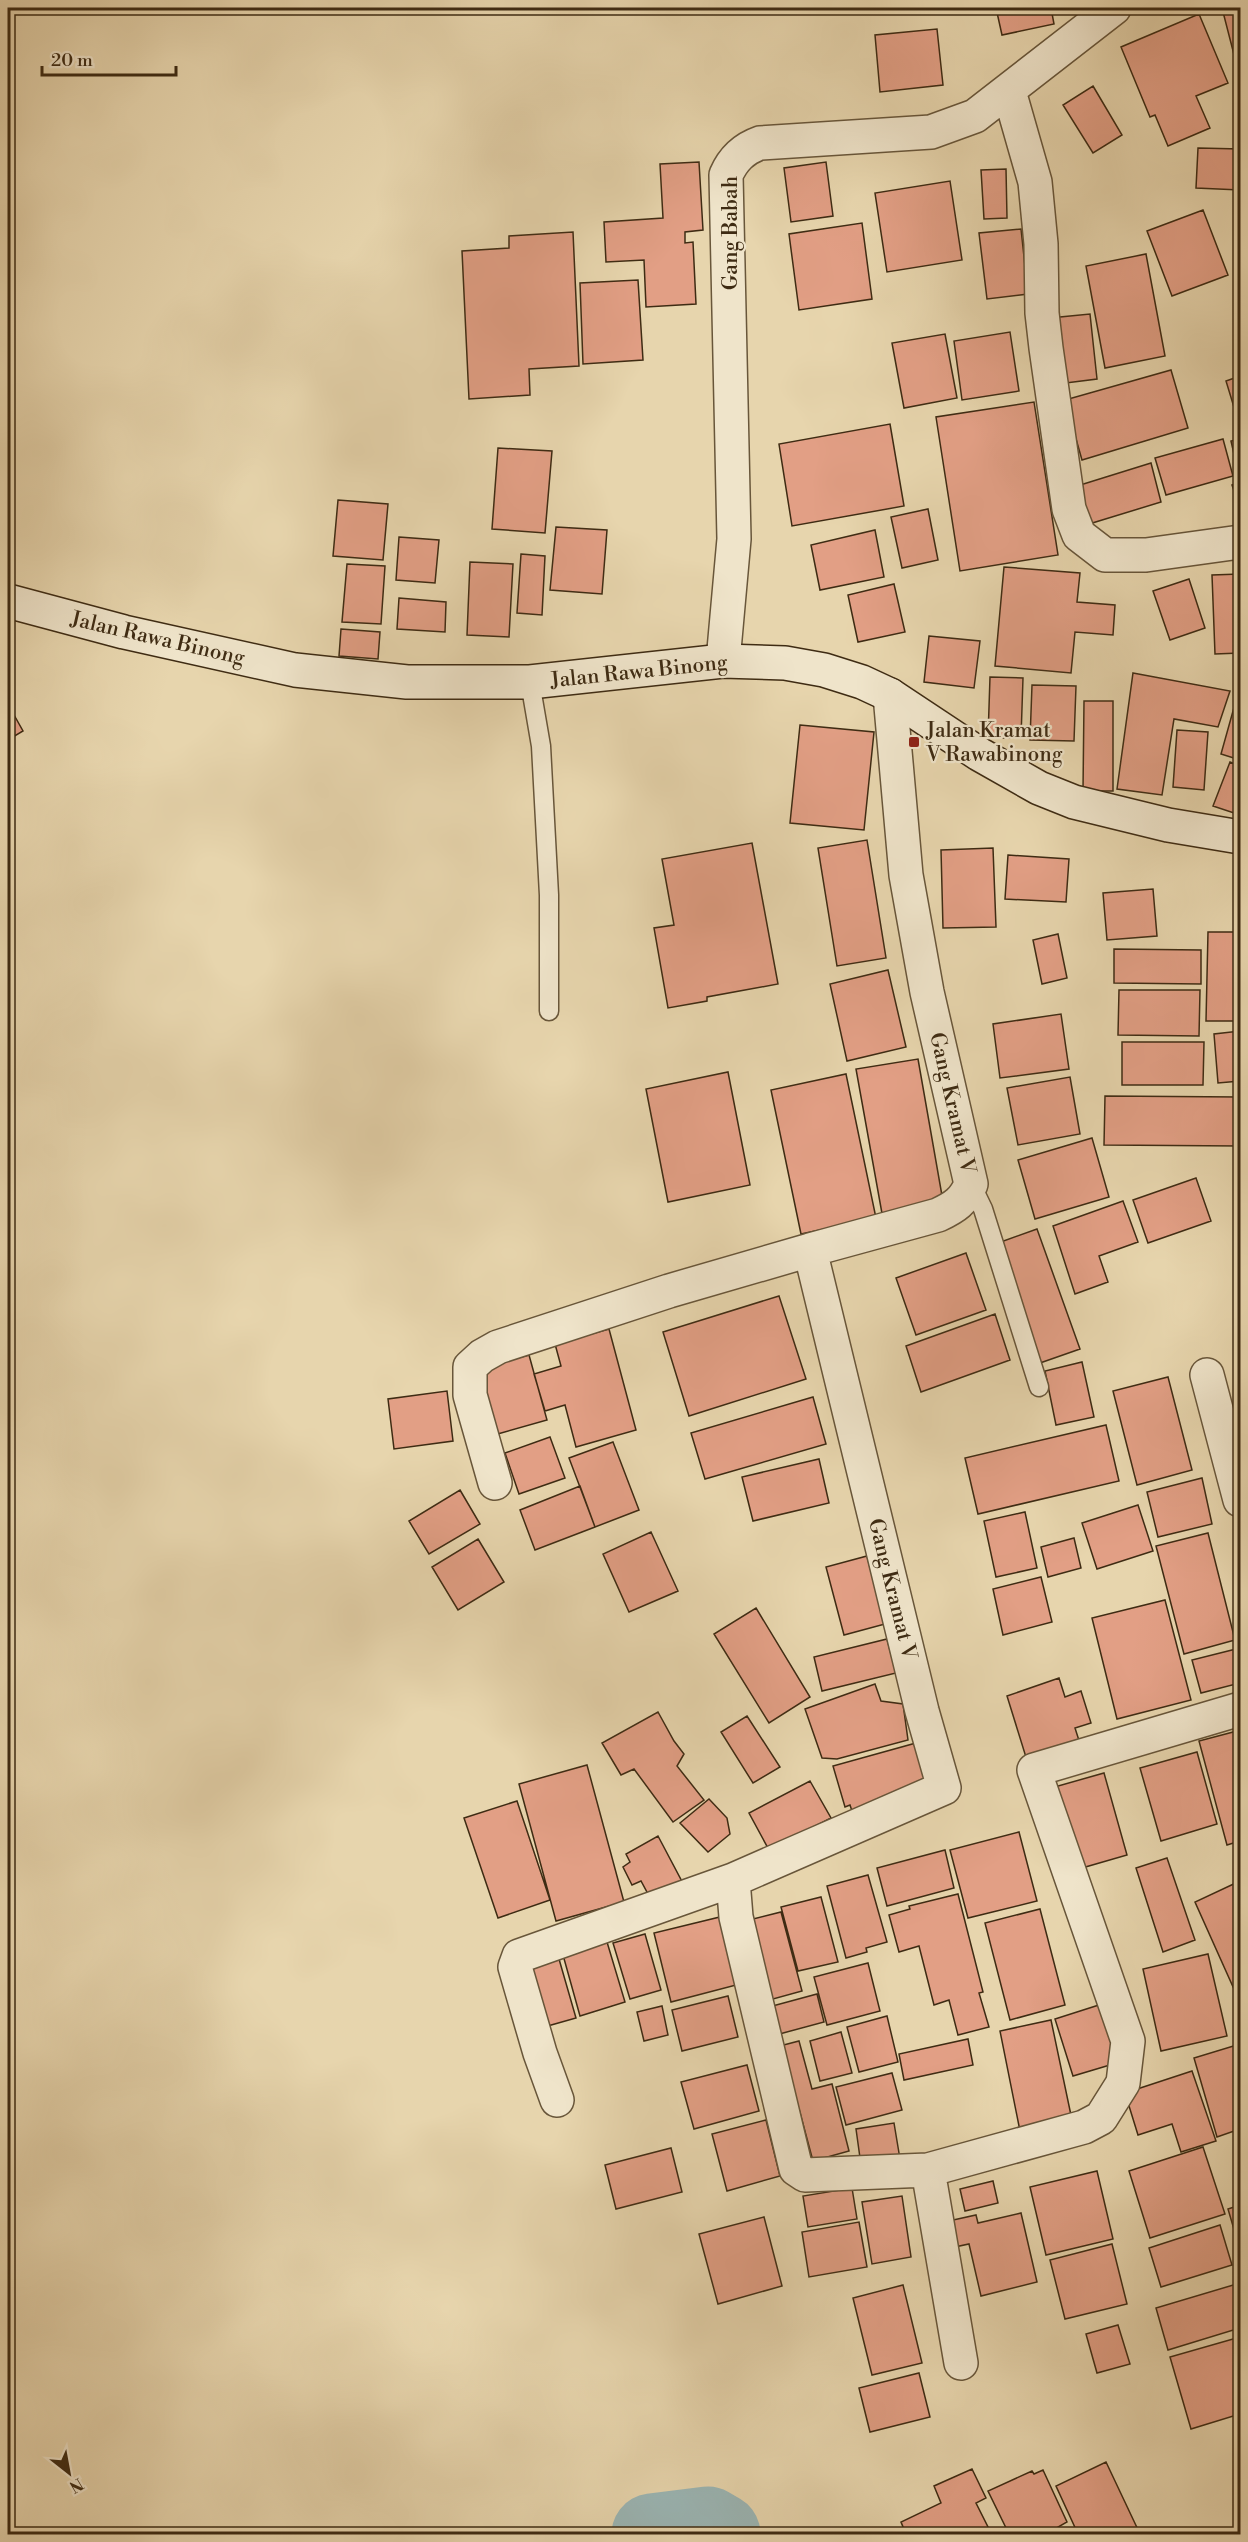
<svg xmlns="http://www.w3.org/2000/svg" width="1248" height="2542" font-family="'Libre Bodoni',serif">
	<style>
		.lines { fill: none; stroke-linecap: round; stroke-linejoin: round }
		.river { stroke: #9bb6b5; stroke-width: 81 }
		.building { fill: #e29f85; stroke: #3e2b13; stroke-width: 1.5 }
		.lane-casing { stroke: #68563a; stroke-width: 21 }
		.street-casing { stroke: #68563a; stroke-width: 36 }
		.secondary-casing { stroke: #3e2b13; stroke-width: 36 }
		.lane { stroke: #efe4ca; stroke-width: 18 }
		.street { stroke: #efe4ca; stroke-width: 33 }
		.secondary { stroke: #efe4ca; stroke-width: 33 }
		.poi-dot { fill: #8f2418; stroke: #efe4ca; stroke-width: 2 }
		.labels { text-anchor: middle; stroke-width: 4.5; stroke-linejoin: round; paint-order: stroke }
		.street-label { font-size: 21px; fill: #3e2b13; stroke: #efe4ca }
		.poi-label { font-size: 21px; fill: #3e2b13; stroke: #efe4ca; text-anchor: start }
	</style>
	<rect width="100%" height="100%" fill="#e7d5ad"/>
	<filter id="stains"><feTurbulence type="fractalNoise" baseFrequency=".00333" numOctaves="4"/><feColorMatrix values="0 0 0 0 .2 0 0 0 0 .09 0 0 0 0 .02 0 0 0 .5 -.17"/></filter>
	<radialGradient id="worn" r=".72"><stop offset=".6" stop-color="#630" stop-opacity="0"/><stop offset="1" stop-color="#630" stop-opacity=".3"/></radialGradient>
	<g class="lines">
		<path class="river" d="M652,2534L708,2527L720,2534"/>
	</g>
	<path class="building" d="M996,8H1051L1054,24L1002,35Z
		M1222,8H1240V78Z
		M1199,14L1228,83L1196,96L1210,128L1168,146L1155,115L1150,117L1121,47Z
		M937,29L943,85L880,92L875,35Z
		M1093,86L1122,135L1093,153L1063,105Z
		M1198,148L1240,149V190L1196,188Z
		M699,162L703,230L685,232V243L693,242L696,304L646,307L644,260L606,262L604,222L663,218L660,164Z
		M826,162L833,216L791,222L784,168Z
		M1006,169L1007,218L984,219L981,170Z
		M950,181L962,260L887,272L875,193Z
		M1203,210L1228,275L1172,296L1147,231Z
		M862,223L872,299L799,310L789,234Z
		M1021,229L1028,294L987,299L979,233Z
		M573,232L579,366L529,369L530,395L469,399L462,251L509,248V236Z
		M1146,254L1165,356L1105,368L1086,266Z
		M638,280L643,360L583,364L580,283Z
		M1090,314L1097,379L1058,384L1050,318Z
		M1010,332L1019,391L962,400L954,341Z
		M945,334L957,398L904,408L892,343Z
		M1171,370L1188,428L1082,460L1065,400Z
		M1240,376V427L1226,381Z
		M1034,402L1058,555L960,571L936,417Z
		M890,424L904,506L792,526L779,444Z
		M1223,439L1233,476L1166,495L1155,458Z
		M1240,439V476H1239L1231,441Z
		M498,448L552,451L545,533L492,529Z
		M1151,463L1161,502L1089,524L1077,486Z
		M1240,482V509L1232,485Z
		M338,500L388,504L383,560L333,556Z
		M928,509L938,560L902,568L891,517Z
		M556,527L607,530L602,594L550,590Z
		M875,530L884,577L820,590L811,545Z
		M399,537L439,540L435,583L396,580Z
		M521,554L545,556L542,615L517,613Z
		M470,562L513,564L509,637L467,635Z
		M347,564L385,566L381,624L342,622Z
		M1004,567L1080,573L1077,602L1115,605L1113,635L1075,632L1071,673L995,666Z
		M1240,574V653L1215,654L1212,575Z
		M1189,579L1205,628L1170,640L1153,591Z
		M894,584L905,632L858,642L848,595Z
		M399,598L446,602L445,632L397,629Z
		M341,629L380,632L378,659L339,656Z
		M929,636L980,641L974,688L924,682Z
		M1133,673L1230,691L1218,727L1174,719L1162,795L1117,789Z
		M990,677L1023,678L1021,738H988Z
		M1032,685L1076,686L1074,741L1030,740Z
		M1240,686V760L1221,754Z
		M1084,701H1113V791H1083Z
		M9,706L23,731L8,740V707Z
		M800,725L874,732L864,830L790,823Z
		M1177,730L1208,732L1204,790L1173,787Z
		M1230,762L1240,766V815L1213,806Z
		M867,840L886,958L837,966L818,848Z
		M752,843L778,984L707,997V1001L668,1008L654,928L674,925L662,859Z
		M993,848L996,927L943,928L941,850Z
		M1008,855L1069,859L1066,902L1005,899Z
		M1153,889L1157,936L1107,940L1103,893Z
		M1208,932H1240V1021H1206Z
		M1058,934L1067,978L1042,984L1033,940Z
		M1114,949L1201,950V984L1114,983Z
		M888,970L906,1047L847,1061L830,984Z
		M1119,990H1200L1199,1036L1118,1035Z
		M1061,1014L1069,1069L1000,1078L993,1024Z
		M1240,1031V1081L1218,1083L1214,1034Z
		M1122,1042H1204L1203,1085H1122Z
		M918,1059L944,1207L883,1219L856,1069Z
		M728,1072L750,1185L668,1202L646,1089Z
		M846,1074L876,1218L801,1234L771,1090Z
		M1070,1077L1080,1134L1018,1145L1007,1088Z
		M1105,1096L1240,1097V1146L1104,1145Z
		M1092,1138L1109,1197L1035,1219L1018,1160Z
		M1196,1178L1211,1221L1148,1243L1133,1200Z
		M1123,1201L1138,1242L1099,1256L1108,1282L1075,1294L1053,1226Z
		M1037,1229L1080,1349L1040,1363L998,1243Z
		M966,1253L986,1310L916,1335L896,1278Z
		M779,1296L806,1379L689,1416L663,1332Z
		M995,1314L1010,1360L921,1392L906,1346Z
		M609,1329L636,1430L576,1447L565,1405L545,1411L534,1374L561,1366L555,1344Z
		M529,1355L547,1420L494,1435L476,1369Z
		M1082,1362L1094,1417L1056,1425L1045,1371Z
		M1168,1377L1192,1470L1137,1485L1113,1391Z
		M447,1391L453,1441L394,1449L388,1399Z
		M813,1397L826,1444L705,1479L691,1433Z
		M1106,1425L1119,1481L978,1514L965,1458Z
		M550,1437L565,1478L519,1494L505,1453Z
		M613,1442L639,1510L595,1527L569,1458Z
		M819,1459L829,1503L753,1521L742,1477Z
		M1202,1478L1212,1524L1158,1537L1147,1492Z
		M580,1486L595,1527L535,1550L520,1510Z
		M460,1490L480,1524L429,1554L409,1521Z
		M1138,1505L1153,1551L1097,1569L1082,1523Z
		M1025,1512L1037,1568L996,1577L984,1521Z
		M651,1532L678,1591L629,1612L603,1554Z
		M1208,1533L1235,1640L1184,1654L1156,1546Z
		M1074,1538L1081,1568L1048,1577L1041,1547Z
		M478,1539L504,1582L458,1610L432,1567Z
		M867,1556L885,1624L844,1635L826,1567Z
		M1041,1577L1052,1622L1003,1635L993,1589Z
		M1165,1600L1191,1700L1117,1719L1092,1618Z
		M756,1608L810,1697L769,1723L714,1634Z
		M887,1639L896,1673L822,1691L814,1657Z
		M1240,1648V1683L1201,1693L1192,1660Z
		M1059,1678L1065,1697L1081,1691L1091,1723L1075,1728L1083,1753L1030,1770L1007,1696Z
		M875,1684L881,1701L903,1704L908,1740L837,1759L822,1758L805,1709Z
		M658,1712L674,1741L684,1754L677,1766L704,1800L673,1822L634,1769L621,1775L602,1743Z
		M747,1716L780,1767L753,1783L721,1732Z
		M1237,1731L1240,1745V1841L1227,1845L1199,1741Z
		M916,1743L927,1785L854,1817L850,1805L845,1807L833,1766Z
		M1197,1752L1217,1824L1161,1841L1140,1768Z
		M587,1765L624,1902L556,1921L519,1784Z
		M1104,1773L1127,1855L1075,1870L1051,1788Z
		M810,1781L831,1818L769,1850L749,1813Z
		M709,1799L727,1818L730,1834L708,1852L680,1823Z
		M517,1801L550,1900L498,1918L464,1818Z
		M1019,1832L1037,1901L968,1918L950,1850Z
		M658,1836L687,1891L655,1907L641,1881L632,1885L623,1867L630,1862L626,1854Z
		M945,1850L954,1888L887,1906L877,1868Z
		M1167,1858L1195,1940L1163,1952L1136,1868Z
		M868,1875L887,1942L866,1948L867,1952L846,1958L827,1886Z
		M1240,1881V1997L1238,1998L1195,1902Z
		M958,1894L983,1992L979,1993L989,2027L958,2035L949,2000L934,2005L919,1946L899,1952L889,1915L910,1909L909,1906Z
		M821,1897L838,1962L798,1971L781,1907Z
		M1040,1909L1065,2005L1010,2020L985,1923Z
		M781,1912L802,1991L758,2003L737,1923Z
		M724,1916L740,1984L671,2002L654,1933Z
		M645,1934L661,1990L630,1999L613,1943Z
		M607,1942L625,2002L580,2016L563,1955Z
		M1208,1954L1227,2036L1161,2051L1143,1969Z
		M559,1959L576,2018L537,2029L520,1970Z
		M868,1963L880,2011L827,2025L814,1977Z
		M817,1994L824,2022L772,2036L765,2008Z
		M728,1996L738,2037L682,2051L672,2010Z
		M1102,2004L1120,2062L1073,2076L1055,2019Z
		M662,2006L668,2035L644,2041L637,2012Z
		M887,2016L898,2062L859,2072L847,2027Z
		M1051,2020L1072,2120L1020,2131L1000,2031Z
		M841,2032L852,2073L820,2081L810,2041Z
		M968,2039L973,2065L904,2080L899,2054Z
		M799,2041L812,2089L832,2084L849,2151L813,2161L799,2109L789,2112L772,2048Z
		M1240,2044V2129L1217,2137L1194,2058Z
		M747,2065L759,2111L694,2129L681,2082Z
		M1192,2071L1216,2141L1181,2152L1172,2124L1138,2135L1125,2093Z
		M892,2073L902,2110L846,2125L836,2087Z
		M766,2120L780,2176L727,2191L712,2134Z
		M894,2123L900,2159L861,2165L856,2129Z
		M1203,2147L1225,2214L1150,2238L1129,2171Z
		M671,2148L682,2192L616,2209L605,2165Z
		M1097,2171L1113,2239L1046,2255L1030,2187Z
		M993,2181L998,2203L965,2211L960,2189Z
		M852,2188L857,2219L808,2227L803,2196Z
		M902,2196L911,2257L872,2264L862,2202Z
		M1240,2205V2250L1228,2209Z
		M1021,2213L1037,2282L981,2296L969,2244L950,2248L944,2222L976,2215L978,2223Z
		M764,2217L782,2286L718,2304L699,2234Z
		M859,2222L867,2267L809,2277L802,2232Z
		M1220,2225L1232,2265L1161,2287L1149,2248Z
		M1112,2244L1127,2304L1065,2319L1050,2260Z
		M1240,2283V2328L1168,2350L1156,2308Z
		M903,2285L922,2363L872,2375L853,2298Z
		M1118,2325L1130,2364L1097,2373L1086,2334Z
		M1240,2337V2414L1191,2429L1170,2357Z
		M919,2373L930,2417L870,2432L859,2388Z
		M1106,2462L1140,2534H1078L1056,2486Z
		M972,2469L986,2498L976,2503L988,2527L972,2534H906L901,2522L941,2503L934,2486Z
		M1043,2470L1067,2522L1058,2527L1061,2534H1009L988,2491L1032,2471L1034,2474Z"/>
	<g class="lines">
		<g class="lane-casing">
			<path id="lane" d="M530,682L541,746L549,895V1011
				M971,1184L983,1209L1039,1387"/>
		</g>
		<g class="street-casing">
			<path id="street" d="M1009,91L1035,182L1041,244L1042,313L1046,348L1069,509L1079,535L1105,555H1146L1240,542
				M723,661L734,539L726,175C733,159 743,149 760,143L931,132L975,116L1114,8
				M890,695L906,875L927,992L971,1184C964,1201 955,1207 938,1215L810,1250L922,1711L944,1788L733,1880L736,1917L796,2169L805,2175L928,2170
				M1207,1375L1240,1500
				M495,1483L470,1395V1367L482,1356L498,1347L669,1291L810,1250
				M557,2100L540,2053L515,1967L519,1956L733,1880
				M961,2363L928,2170L1084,2127L1101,2118L1123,2083L1128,2041L1034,1770L1240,1709"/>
		</g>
		<g class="secondary-casing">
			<path id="secondary" d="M8,601L124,632L295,670L407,682H530L723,661L785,663L824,670L862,682L890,695L979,754L1039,788L1074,802L1168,825L1240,837"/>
		</g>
		<use href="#lane" class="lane"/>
		<use href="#street" class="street"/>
		<use href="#secondary" class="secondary"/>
	</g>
	<rect class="poi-dot" x="908" y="736" width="12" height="12" rx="3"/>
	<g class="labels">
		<g class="street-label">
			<text transform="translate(730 233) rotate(-90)" y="7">Gang Babah</text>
			<text transform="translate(158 638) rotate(13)" y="7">Jalan Rawa Binong</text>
			<text transform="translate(639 671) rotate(-6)" y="7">Jalan Rawa Binong</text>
			<text transform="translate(953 1103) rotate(77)" y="7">Gang Kramat V</text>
			<text transform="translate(893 1589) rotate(76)" y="7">Gang Kramat V</text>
		</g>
		<g class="poi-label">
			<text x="926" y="737">Jalan Kramat<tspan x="926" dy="24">V Rawabinong</tspan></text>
		</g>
	</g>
	<rect width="1248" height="2542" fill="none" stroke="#e7d5ad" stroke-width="30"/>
	<rect x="9" y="9" width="1230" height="2524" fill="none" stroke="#3e2b13" stroke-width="3"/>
	<rect x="15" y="15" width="1218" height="2512" fill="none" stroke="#3e2b13" stroke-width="1.5"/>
	<g transform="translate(69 2473) rotate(149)" stroke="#efe4ca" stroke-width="4.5" paint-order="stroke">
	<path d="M0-4.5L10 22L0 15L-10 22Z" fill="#3e2b13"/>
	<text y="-9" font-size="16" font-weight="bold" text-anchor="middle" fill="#3e2b13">N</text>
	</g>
	<path d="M42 66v9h134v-9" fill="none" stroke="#3e2b13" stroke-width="3"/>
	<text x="51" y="66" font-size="18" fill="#3e2b13" stroke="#efe4ca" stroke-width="4.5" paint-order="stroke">20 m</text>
	<rect width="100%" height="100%" filter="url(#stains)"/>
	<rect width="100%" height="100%" fill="url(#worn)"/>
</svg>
